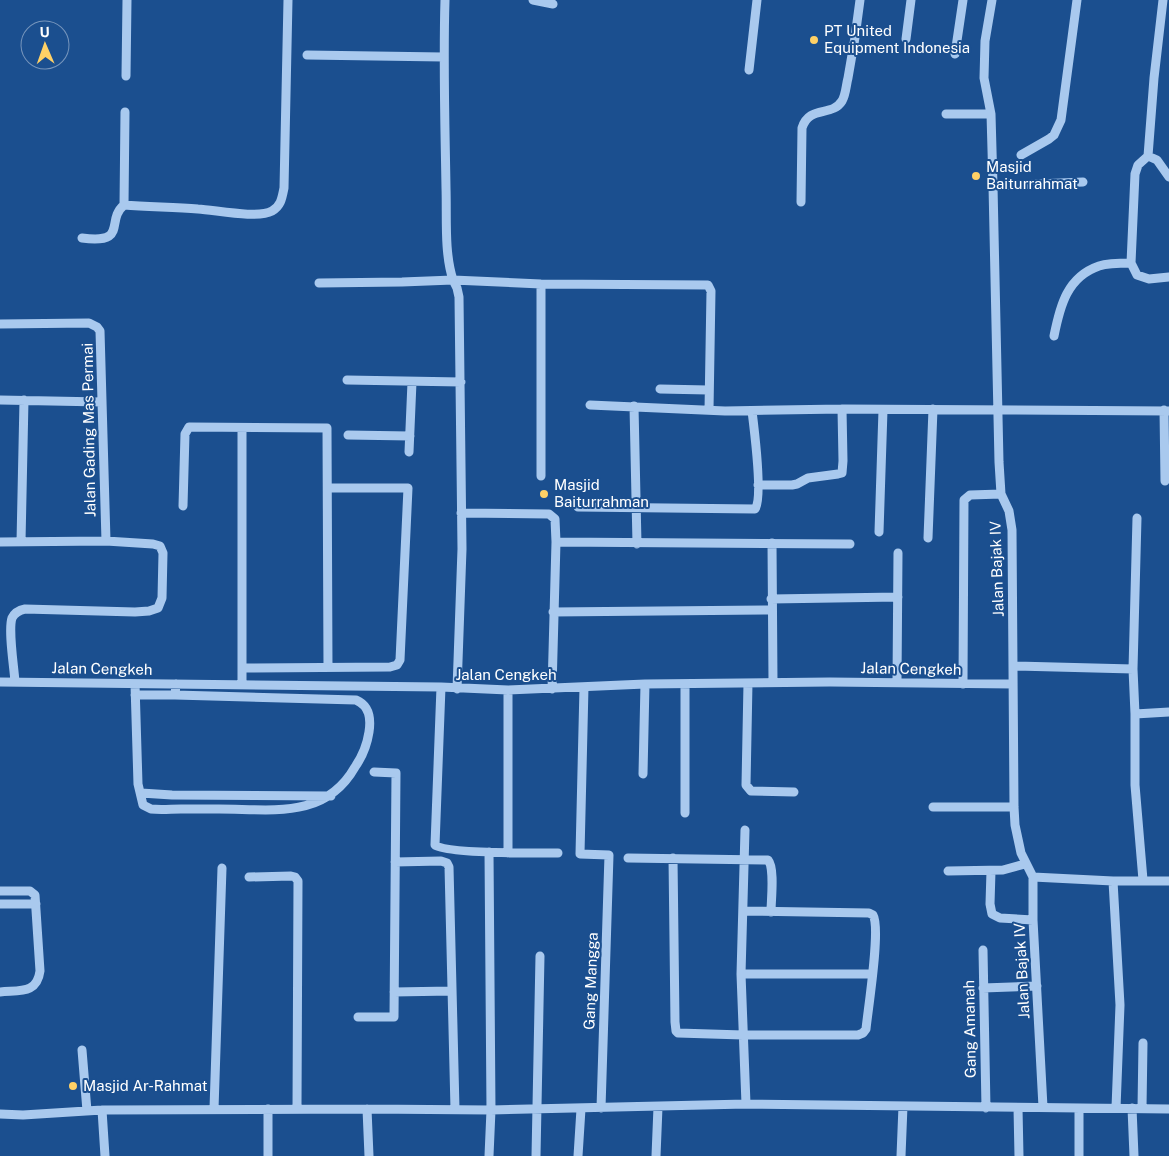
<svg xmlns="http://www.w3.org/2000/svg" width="1169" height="1156" font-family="'Public Sans',sans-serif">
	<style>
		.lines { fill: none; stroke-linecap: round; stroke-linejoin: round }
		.minor { stroke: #a9c9ee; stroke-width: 9 }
		.poi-dot { fill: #ffd166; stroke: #1b4f8f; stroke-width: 2 }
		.labels { text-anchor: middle; stroke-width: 4; stroke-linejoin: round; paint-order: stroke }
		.poi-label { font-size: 15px; fill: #fff; stroke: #1b4f8f; text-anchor: start }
		.street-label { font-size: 15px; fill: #fff; stroke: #1b4f8f }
	</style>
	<rect width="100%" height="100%" fill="#1b4f8f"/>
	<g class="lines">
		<path class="minor" d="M445,0C443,63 445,125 446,188C447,218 444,252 453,280L541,284L708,285L711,291L709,410
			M533,0L553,4
			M992,0L985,41L984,78L991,114L993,186L999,462L1001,494L1009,511L1012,530L1014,807L1015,825L1021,853L1033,877V920L1043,1107
			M1163,0L1154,78L1148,156L1138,165L1135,174L1131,263L1137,275L1149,279L1169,277
			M906,39L911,0
			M955,54L963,0
			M307,55L443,57
			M749,70L757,0
			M126,76L127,0
			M946,114H991
			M1021,155L1049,139L1054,135L1061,120L1077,0
			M1148,156L1157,160L1169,177
			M993,186L1083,182
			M801,202L802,128C809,105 832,117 842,101C846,94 846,85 848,78C853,52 857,26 860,0
			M124,205L125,112
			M82,238C129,244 105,221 124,205C149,207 174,207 198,209C216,210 257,219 272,211C281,206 282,198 284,188L288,0
			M319,283L402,282L453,280L457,288L459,297L462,549L457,689
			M541,284V476
			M0,324L89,323L97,327L100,331L106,541
			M1054,336C1060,306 1067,277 1099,266C1108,263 1121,263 1131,263
			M347,380L461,382
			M660,389L708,390
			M0,400L102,402
			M590,405L725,411L842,409L1169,411
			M634,406L637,544
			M1164,410L1165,481
			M348,435L410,436
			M409,452L412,382
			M758,485H792L797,484L808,478L838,474L842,473L843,461L842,409
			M183,506L185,434L189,427L327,428L328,667
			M578,507L755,509C763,499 754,427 752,411
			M461,513L549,514L555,519L556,542
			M879,532L883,410
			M928,538L933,409
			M0,542L106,541L153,544L160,546L163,553L162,598L158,608L149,611L135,612L25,609C20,610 15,612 12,618C8,630 14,667 15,682
			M21,542L24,400
			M772,543L773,682
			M771,599L898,597
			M553,612L771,610
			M1013,666L1133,669L1135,714L1169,712
			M243,668L390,667L397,665L400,660L408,488H328
			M1133,669L1137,518
			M897,681L898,553
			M0,682L441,687L508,690L645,684L830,682L1013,684
			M748,683L746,785L751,791L794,792
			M135,684L138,784L143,805L151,809C161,810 171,809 181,809C194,809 207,809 219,809C271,809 325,820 355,767C362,757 367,745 369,732C371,719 370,706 356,700L175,695L176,684
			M963,684L964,500L970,495L1001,494
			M242,685V428
			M441,687L435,845C445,854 539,853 558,853
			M584,687L580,854L609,855L601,1108
			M552,689L556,542L850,544
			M508,690V853
			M135,695H175
			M1135,714V785L1143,880
			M643,774L645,684
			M141,793L172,795L331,796
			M933,807H1014
			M685,813V684
			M745,830L741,974L746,1104
			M628,858L768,860C775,868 771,900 771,912
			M673,858L675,1022L676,1031L678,1033L743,1035H858L863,1033L866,1029C868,1009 881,928 873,915L869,913L743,911
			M395,862L441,861L447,863L449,867L455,1109
			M948,871L1003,870L1025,864
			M991,871L990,904L992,914L1000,918L1033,920
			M249,877L291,876L295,877L298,881L297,1109
			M1033,877L1113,881H1169
			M1113,881L1120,1005L1116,1108
			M0,891H30L35,895L40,971C37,994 20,990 0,992
			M0,904H36
			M983,950L986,1108
			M741,974H872
			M983,988L1037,986
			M394,992L451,991
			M358,1017H394L396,773L374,772
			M82,1050L87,1111
			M1018,1108L1019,1156
			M1079,1108V1156
			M1132,1108L1134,1156
			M1142,1108L1143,1043
			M214,1109L222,868
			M367,1109L369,1156
			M102,1110L105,1156
			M0,1114L23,1115L102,1110L367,1109L491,1110L746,1104L1169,1109
			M268,1156V1109
			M489,1156L491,1110L489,852
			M536,1156L540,956
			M578,1156L581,1109
			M656,1156L658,1107
			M901,1156L903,1106"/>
	</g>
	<g class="poi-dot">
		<circle cx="814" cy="40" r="5"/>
		<circle cx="976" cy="176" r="5"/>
		<circle cx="544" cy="494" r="5"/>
		<circle cx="73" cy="1086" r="5"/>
	</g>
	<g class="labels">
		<g class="poi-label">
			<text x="824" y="36">PT United<tspan x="824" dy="17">Equipment Indonesia</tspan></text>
			<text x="986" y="172">Masjid<tspan x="986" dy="17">Baiturrahmat</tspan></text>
			<text x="554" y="490">Masjid<tspan x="554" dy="17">Baiturrahman</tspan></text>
			<text x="83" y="1091">Masjid Ar-Rahmat</text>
		</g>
		<g class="street-label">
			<text transform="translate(89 430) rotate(-91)" y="5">Jalan Gading Mas Permai</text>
			<text transform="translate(997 569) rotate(-92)" y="5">Jalan Bajak IV</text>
			<text transform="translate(102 669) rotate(1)" y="5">Jalan Cengkeh</text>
			<text transform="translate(911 669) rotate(1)" y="5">Jalan Cengkeh</text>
			<text x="506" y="680">Jalan Cengkeh</text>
			<text transform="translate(1022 971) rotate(-93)" y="5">Jalan Bajak IV</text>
			<text transform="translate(591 981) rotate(-88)" y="5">Gang Mangga</text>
			<text transform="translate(970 1029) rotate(-91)" y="5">Gang Amanah</text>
		</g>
	</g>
	<g transform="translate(45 45) rotate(358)"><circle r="24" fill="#1b4f8f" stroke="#7695bc"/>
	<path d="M0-4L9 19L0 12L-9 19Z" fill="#ffd166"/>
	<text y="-8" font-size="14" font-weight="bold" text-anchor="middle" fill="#ffffff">U</text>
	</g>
</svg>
